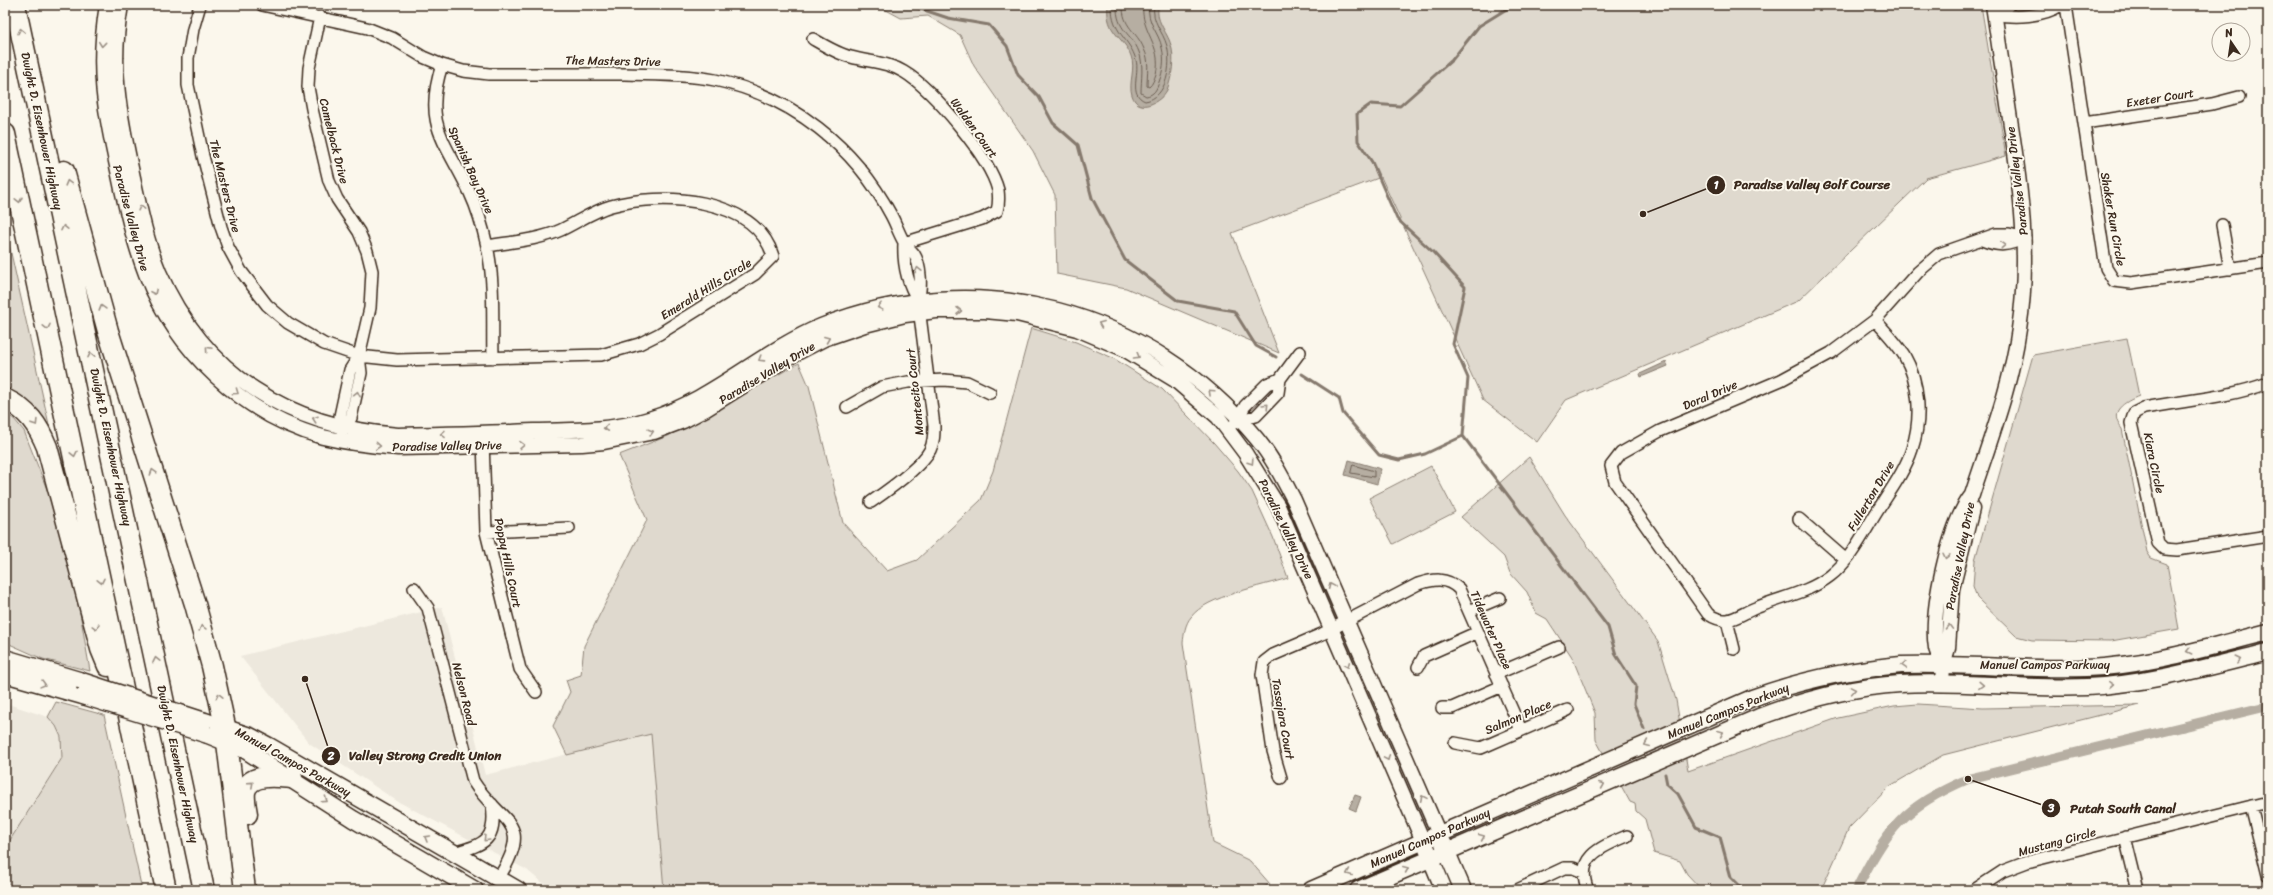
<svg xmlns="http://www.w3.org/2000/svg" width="2273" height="895" font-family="Sriracha,sans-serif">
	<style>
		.built { fill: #ede8dd }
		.green { fill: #dfd9ce; stroke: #8d8276 }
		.water { fill: #b6aea2; stroke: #85796d }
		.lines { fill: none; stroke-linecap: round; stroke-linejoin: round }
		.shore { stroke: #6c5f53; stroke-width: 1 }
		.stream { stroke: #85796d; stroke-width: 3 }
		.canal { stroke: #b6aea2; stroke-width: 10 }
		.minor-casing { stroke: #3b2a1e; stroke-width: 14 }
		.tertiary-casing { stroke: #3b2a1e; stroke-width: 17 }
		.secondary-casing { stroke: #3b2a1e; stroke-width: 19 }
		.motorway-casing { stroke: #3b2a1e; stroke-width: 23 }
		.minor { stroke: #fbf7ec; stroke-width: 11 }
		.tertiary { stroke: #fbf7ec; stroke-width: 14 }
		.secondary { stroke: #fbf7ec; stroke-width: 16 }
		.motorway { stroke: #fbf7ec; stroke-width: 20 }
		.secondary-bridge-casing { stroke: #3b2a1e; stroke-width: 19; stroke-linecap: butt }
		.secondary-bridge { stroke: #fbf7ec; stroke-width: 16 }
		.oneway { stroke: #9b9085 }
		.labels { text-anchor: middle; stroke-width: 4; stroke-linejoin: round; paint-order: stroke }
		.street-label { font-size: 12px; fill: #3b2a1e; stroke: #fbf7ec }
		.leader { fill: none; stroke: #3b2a1e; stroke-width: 1.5 }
		.callout-dot { fill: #3b2a1e; stroke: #fbf7ec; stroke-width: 1.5 }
		.mark-label { font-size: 12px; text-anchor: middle; font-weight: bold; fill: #fff }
		.callout-label { font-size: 13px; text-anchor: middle; font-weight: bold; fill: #3b2a1e; stroke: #fbf7ec; stroke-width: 4; stroke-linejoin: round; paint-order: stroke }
	</style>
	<rect width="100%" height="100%" fill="#fbf7ec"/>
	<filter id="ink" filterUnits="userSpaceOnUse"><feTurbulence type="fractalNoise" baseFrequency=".025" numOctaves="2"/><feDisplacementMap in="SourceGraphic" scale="8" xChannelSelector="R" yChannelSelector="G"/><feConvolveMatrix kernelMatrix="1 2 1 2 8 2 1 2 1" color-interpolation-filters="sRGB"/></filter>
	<g filter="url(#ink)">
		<path class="built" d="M442,607L485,775L651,733L664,890H557L541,882L527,870L397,801L309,743L240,656Z
			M5,703L48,717L56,726L61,737L62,758L5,848Z"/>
		<path class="green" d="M468,5H720L473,8Z
			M877,5H1981L2006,156L1926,178L1798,301L1566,400L1537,442L1483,400L1381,177L1232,233L1279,353L1126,288L1057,274L1055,195L1033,151L974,66L960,35L928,16L901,18Z
			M5,226L52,438L5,393Z
			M1031,328L1076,342L1113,358L1162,389L1214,443L1238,471L1252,491L1273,537L1288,578C1263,586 1206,596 1191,617C1185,624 1184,634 1183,643L1213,843L1250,861L1270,884L1257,890H664L651,734L567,755L553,726L570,692L566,680L581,675L584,646L647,520L619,455L668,436L799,363L809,386L843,523L887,571L917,560L981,500L993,471Z
			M2127,338L2139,396C2125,402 2107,411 2122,429L2147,552L2151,558L2167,564L2179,629L2111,641L2032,640L2016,636L1977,598L1973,586L1975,560L2033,355Z
			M5,413L14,419L24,431L48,492L77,595L90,671L43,659L5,642Z
			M1529,457L1565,515L1658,641L1676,700L1688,771L1838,718L1894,706L1918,704L1983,708L2140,705L1943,755L1890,786L1849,828L1821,890H1702L1687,874L1680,861L1654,853L1645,819L1636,811L1635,804L1630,802L1596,740L1595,713L1572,657L1547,619L1536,613L1527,592L1510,573L1504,557L1461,517Z
			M1431,466L1455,512L1393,544L1369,498Z
			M56,702L104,715L142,890H5V848L62,758L61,737L56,726L48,717Z"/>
		<path class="water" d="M1108,5H1159C1154,20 1167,31 1171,45C1175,58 1172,77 1167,90C1161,102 1138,115 1132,95C1128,83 1136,69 1131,56C1124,36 1105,34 1108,5Z
			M1666,362L1668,366L1641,377L1640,374Z
			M1349,460L1381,469L1377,484L1345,475Z
			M1355,795L1361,797L1356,811L1349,808Z"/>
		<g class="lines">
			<path class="shore" d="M1112,5C1111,33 1130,38 1136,60C1140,74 1128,94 1145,101C1167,98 1172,65 1167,46C1163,31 1151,22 1154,5
				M1117,5C1116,31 1132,33 1139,52C1144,65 1141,79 1141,93L1146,96C1154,95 1157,89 1159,82C1163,71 1165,60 1162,48C1159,32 1146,23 1149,5
				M1123,5C1122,27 1137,31 1144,49C1150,61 1147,72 1147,86L1149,87C1153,84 1154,79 1156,74C1163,45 1140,32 1143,5
				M1353,465L1374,471V477L1351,473Z"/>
			<path class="stream" d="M909,5L948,18L989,25L1007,46L1018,75L1039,97L1053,123L1078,145L1092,198L1125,260L1178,301L1234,311L1256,346L1276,357
				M1513,5L1479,26L1452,60L1400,106L1371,104L1357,114L1358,141L1372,162L1397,219L1432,251L1465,287L1453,344L1468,378L1463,436L1608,627L1616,655L1636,686L1634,704L1644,729
				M1302,374L1339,398L1343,413L1379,455L1399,460L1425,454L1463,436
				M1665,774L1667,784L1678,794L1696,827L1720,837L1731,877L1744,890"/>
			<path class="canal" d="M1856,890C1887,829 1903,807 1968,779L2268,706"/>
			<g class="minor-casing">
				<path id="minor" d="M200,5L193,29L188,58V85L203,156L221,227L228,247L241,271L267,305L288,323L324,344L359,356L397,360L601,355L639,344L659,334L755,274L773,256C755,196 660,192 611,206C593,211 578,222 561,230C539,240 511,242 487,246
					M262,5L367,28L392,38L423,57L442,65L463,71L489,74C534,74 579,74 625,74C655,75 685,74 715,80C792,96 855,147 891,215C896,224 899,234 904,242C906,247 911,250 914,254C921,265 922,288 918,300L934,426C934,434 934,442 930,450C921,467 887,491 871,502
					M2066,5L2106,268L2114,281L2131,283L2268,263
					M1994,14C2015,18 2043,17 2061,5
					M1994,14L2009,5
					M320,17L309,68L308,87L312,109L329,181L337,199L359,232L367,251L372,271L370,308L359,356L361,373L351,418L342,428
					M813,39C825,46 838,54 851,57C869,62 888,62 904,72C933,89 990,158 998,190C999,198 999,204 997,211L982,219L904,243
					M442,65C422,126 447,143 470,193C478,210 483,228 487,246C495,282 492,322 493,358
					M2084,123L2212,104L2239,97
					M2222,225L2230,269
					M1982,240C1999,247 2008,246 2025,238
					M904,243C903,264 907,283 918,300
					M1875,320C1885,331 1896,342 1904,355C1920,383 1922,419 1912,449C1905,471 1890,491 1878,510C1864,532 1851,560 1830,576C1808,593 1782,597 1758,607C1738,614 1729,628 1708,614L1615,482L1611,466L1621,453L1660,431L1781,380L1831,353L1875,320L1918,272L1939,254L1996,234H2009L2025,238
					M2268,383C2228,398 2186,400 2144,408L2134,413L2131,423L2158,543L2164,549L2177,550L2268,536
					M847,407L882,387L908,382L944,380L967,382L990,393
					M1239,420L1256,416L1278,393L1280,379L1300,352
					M1235,423L1245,406L1267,384L1280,379
					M342,431L340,416L350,370L359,356
					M483,440L486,532L520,669L536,692
					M1799,519L1846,560
					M486,532L569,528
					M414,588L428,608L473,781C500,825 536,819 498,879
					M1469,611L1500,598
					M1727,621L1734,649
					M1418,667L1424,656L1478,632
					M1496,674L1559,647
					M1442,708H1452L1502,686
					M1455,743L1481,748L1568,710
					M1281,778L1273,751L1262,675L1264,662L1273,655L1322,634L1418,584C1434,579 1446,577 1459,589L1521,730
					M2251,806L2268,875
					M2125,837L2138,890
					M453,853C485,844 497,841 492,804
					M1517,890L1564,868H1573L1583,872
					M1588,890C1574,857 1601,847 1627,836
					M1974,890L2003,871L2027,862L2268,802"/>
			</g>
			<g class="tertiary-casing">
				<path id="tertiary" d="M107,5C96,70 105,112 119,175C126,209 134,243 146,274C176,351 243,415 323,437C348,443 373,446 398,448L582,444L604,442L654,432L683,421L706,409L791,356L824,339L865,325L905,315L936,311H985L1017,314L1077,329L1124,349L1175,380L1218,417L1245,453L1278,506L1423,841
					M121,5C110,67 119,112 132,173C139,205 146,241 159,272C204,375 289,427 398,435C444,434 489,433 534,431C573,430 611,431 649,419C712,400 761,351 821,326C979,263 1149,309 1257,439C1272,457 1283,479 1294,500L1439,834
					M1943,665C1941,660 1937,653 1936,648C1930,611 1949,524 1972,495C1990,440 2011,386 2019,329C2030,258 2021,189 2010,119C2004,81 1999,43 1993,5
					M1942,684L1943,665L1948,648L1952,589L1972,509"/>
			</g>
			<g class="secondary-casing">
				<path id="secondary" d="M5,658L79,680
					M5,674L83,696
					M205,721L250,736L269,746L518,890
					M208,735L245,750L353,819L475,890
					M1443,843L1463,890
					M1427,849L1444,890
					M1311,890L1752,698C1801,680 1849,670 1901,665C1963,663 2024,670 2086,668C2148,666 2209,647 2268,632
					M1358,890L1759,717C1804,700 1851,687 1900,684C1962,680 2025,690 2087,687C2149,684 2208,667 2268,652"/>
			</g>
			<g class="motorway-casing">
				<path id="motorway" d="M15,5L204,890
					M5,134L166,890
					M64,171L108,331L195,604L212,666L225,726L245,890
					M5,399C28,410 38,425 47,447L101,649L108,666
					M247,814C246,807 244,799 245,792C249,772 278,777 292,778"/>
			</g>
			<use href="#minor" class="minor"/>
			<use href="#tertiary" class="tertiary"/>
			<use href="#secondary" class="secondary"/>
			<use href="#motorway" class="motorway"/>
			<g class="secondary-bridge-casing">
				<path id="secondary-bridge" d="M79,680L205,721
					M83,696L208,735"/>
			</g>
			<use href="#secondary-bridge" class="secondary-bridge"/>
		</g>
		<defs><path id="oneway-chevron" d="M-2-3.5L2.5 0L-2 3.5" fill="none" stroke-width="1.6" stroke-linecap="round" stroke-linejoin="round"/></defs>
		<g class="oneway">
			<use href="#oneway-chevron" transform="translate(21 31) rotate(-102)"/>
			<use href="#oneway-chevron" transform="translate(102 44) rotate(96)"/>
			<use href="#oneway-chevron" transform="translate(68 183) rotate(-105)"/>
			<use href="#oneway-chevron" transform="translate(19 200) rotate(78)"/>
			<use href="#oneway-chevron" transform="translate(141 208) rotate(-104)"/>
			<use href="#oneway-chevron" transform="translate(64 228) rotate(-102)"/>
			<use href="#oneway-chevron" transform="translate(2003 245) rotate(-4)"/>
			<use href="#oneway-chevron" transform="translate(918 270) rotate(-103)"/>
			<use href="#oneway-chevron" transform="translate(154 292) rotate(65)"/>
			<use href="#oneway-chevron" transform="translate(880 307) rotate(166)"/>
			<use href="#oneway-chevron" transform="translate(102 308) rotate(-106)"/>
			<use href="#oneway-chevron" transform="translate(959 311)"/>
			<use href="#oneway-chevron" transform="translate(1101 324) rotate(-158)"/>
			<use href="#oneway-chevron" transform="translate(47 327) rotate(78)"/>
			<use href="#oneway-chevron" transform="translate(827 339) rotate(-22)"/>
			<use href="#oneway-chevron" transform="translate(208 349) rotate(-131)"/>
			<use href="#oneway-chevron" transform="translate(91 355) rotate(-102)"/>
			<use href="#oneway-chevron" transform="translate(1137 356) rotate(30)"/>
			<use href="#oneway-chevron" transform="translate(761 359) rotate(148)"/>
			<use href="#oneway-chevron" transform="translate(236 392) rotate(35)"/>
			<use href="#oneway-chevron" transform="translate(1211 392) rotate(-137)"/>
			<use href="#oneway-chevron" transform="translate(357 394) rotate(-78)"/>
			<use href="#oneway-chevron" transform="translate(1266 406) rotate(-46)"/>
			<use href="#oneway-chevron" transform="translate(315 419) rotate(-161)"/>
			<use href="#oneway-chevron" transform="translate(35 423) rotate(58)"/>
			<use href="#oneway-chevron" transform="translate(606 428) rotate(172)"/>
			<use href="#oneway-chevron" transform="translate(651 432) rotate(-16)"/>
			<use href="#oneway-chevron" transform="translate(443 434) rotate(179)"/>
			<use href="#oneway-chevron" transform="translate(522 445) rotate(-1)"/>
			<use href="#oneway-chevron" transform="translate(378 446) rotate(4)"/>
			<use href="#oneway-chevron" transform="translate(74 454) rotate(78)"/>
			<use href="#oneway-chevron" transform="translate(1251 462) rotate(57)"/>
			<use href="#oneway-chevron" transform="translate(153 472) rotate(-107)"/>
			<use href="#oneway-chevron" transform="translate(1946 556) rotate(103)"/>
			<use href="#oneway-chevron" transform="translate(101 581) rotate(78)"/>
			<use href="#oneway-chevron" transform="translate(1331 586) rotate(-114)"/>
			<use href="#oneway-chevron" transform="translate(96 627) rotate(75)"/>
			<use href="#oneway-chevron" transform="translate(1949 627) rotate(-88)"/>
			<use href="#oneway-chevron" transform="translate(202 628) rotate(-106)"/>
			<use href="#oneway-chevron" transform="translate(2189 651) rotate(167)"/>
			<use href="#oneway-chevron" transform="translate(156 660) rotate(-102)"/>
			<use href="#oneway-chevron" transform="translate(2238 660) rotate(-14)"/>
			<use href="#oneway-chevron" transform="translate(1347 665) rotate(66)"/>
			<use href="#oneway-chevron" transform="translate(1904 665) rotate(177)"/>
			<use href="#oneway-chevron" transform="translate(43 684) rotate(15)"/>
			<use href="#oneway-chevron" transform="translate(1981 685) rotate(2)"/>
			<use href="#oneway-chevron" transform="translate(2111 685) rotate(-4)"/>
			<use href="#oneway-chevron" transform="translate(1853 690) rotate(-10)"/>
			<use href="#oneway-chevron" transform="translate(219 696) rotate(-103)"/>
			<use href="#oneway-chevron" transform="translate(1721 733) rotate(-23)"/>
			<use href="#oneway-chevron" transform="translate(1647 744) rotate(157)"/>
			<use href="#oneway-chevron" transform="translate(1387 758) rotate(66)"/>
			<use href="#oneway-chevron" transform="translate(251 784) rotate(-42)"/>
			<use href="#oneway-chevron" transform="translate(1602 785) rotate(-23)"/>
			<use href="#oneway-chevron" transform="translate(1423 798) rotate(-114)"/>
			<use href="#oneway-chevron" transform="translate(325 800) rotate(34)"/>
			<use href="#oneway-chevron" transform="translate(1482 837) rotate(-23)"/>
			<use href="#oneway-chevron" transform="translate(427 838) rotate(-150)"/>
			<use href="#oneway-chevron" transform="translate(486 839) rotate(135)"/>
			<use href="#oneway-chevron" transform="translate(1406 869) rotate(-23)"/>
			<use href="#oneway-chevron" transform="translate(1349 873) rotate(157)"/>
		</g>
	</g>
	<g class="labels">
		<g class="street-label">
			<text transform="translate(613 61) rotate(1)" y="4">The Masters Drive</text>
			<text transform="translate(2160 98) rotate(-9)" y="4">Exeter Court</text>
			<text transform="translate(974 128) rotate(54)" y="4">Walden Court</text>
			<text transform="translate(42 131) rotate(78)" y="4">Dwight D. Eisenhower Highway</text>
			<text transform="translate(334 141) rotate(76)" y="4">Camelback Drive</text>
			<text transform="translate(471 170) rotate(66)" y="4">Spanish Bay Drive</text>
			<text transform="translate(2017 181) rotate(-97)" y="4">Paradise Valley Drive</text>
			<text transform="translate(225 186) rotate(76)" y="4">The Masters Drive</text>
			<text transform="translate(131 218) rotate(75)" y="4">Paradise Valley Drive</text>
			<text transform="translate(2113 219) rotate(80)" y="4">Shaker Run Circle</text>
			<text transform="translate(706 289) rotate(-32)" y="4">Emerald Hills Circle</text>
			<text transform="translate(767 373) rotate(-31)" y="4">Paradise Valley Drive</text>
			<text transform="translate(915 392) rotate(-96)" y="4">Montecito Court</text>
			<text transform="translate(1710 395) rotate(-23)" y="4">Doral Drive</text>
			<text transform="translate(447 446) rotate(-1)" y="4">Paradise Valley Drive</text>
			<text transform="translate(111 447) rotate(78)" y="4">Dwight D. Eisenhower Highway</text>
			<text transform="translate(2154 463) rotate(78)" y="4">Kiara Circle</text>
			<text transform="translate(1871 496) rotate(-59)" y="4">Fullerton Drive</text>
			<text transform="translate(1286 529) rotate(64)" y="4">Paradise Valley Drive</text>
			<text transform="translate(1960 556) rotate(-79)" y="4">Paradise Valley Drive</text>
			<text transform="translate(508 563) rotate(78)" y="4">Poppy Hills Court</text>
			<text transform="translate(1491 630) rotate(66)" y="4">Tidewater Place</text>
			<text x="2045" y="669">Manuel Campos Parkway</text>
			<text transform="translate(464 694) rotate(76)" y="4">Nelson Road</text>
			<text transform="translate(1728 711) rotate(-22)" y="4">Manuel Campos Parkway</text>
			<text transform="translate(1518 717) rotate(-23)" y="4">Salmon Place</text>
			<text transform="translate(1283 719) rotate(80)" y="4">Tassajara Court</text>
			<text transform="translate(293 762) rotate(29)" y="4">Manuel Campos Parkway</text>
			<text transform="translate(178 764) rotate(78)" y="4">Dwight D. Eisenhower Highway</text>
			<text transform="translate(1430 838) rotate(-24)" y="4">Manuel Campos Parkway</text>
			<text transform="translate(2057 842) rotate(-15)" y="4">Mustang Circle</text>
		</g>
	</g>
	<path class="leader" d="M1643 214L1716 185M305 679L331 756M1968 779L2051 808"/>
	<g class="callout-dot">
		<circle cx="1643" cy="214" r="4"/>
		<circle cx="305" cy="679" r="4"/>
		<circle cx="1968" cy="779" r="4"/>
		<circle cx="1716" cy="185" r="10"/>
		<circle cx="331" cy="756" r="10"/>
		<circle cx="2051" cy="808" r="10"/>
	</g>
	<g class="mark-label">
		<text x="1716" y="189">1</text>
		<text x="331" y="760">2</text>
		<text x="2051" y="812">3</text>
	</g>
	<g class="callout-label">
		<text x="1812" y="189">Paradise Valley Golf Course</text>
		<text x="425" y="760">Valley Strong Credit Union</text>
		<text x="2123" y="813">Putah South Canal</text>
	</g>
	<rect width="2273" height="895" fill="none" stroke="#fbf7ec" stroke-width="20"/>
	<rect x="10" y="10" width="2253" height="875" fill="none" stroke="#3b2a1e" stroke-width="1.5" filter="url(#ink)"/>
	<g transform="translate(2231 42) rotate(347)"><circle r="19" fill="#fbf7ec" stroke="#aea59a"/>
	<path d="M0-3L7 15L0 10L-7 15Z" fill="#3b2a1e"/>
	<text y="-6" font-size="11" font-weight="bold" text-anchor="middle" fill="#3b2a1e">N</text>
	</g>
</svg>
